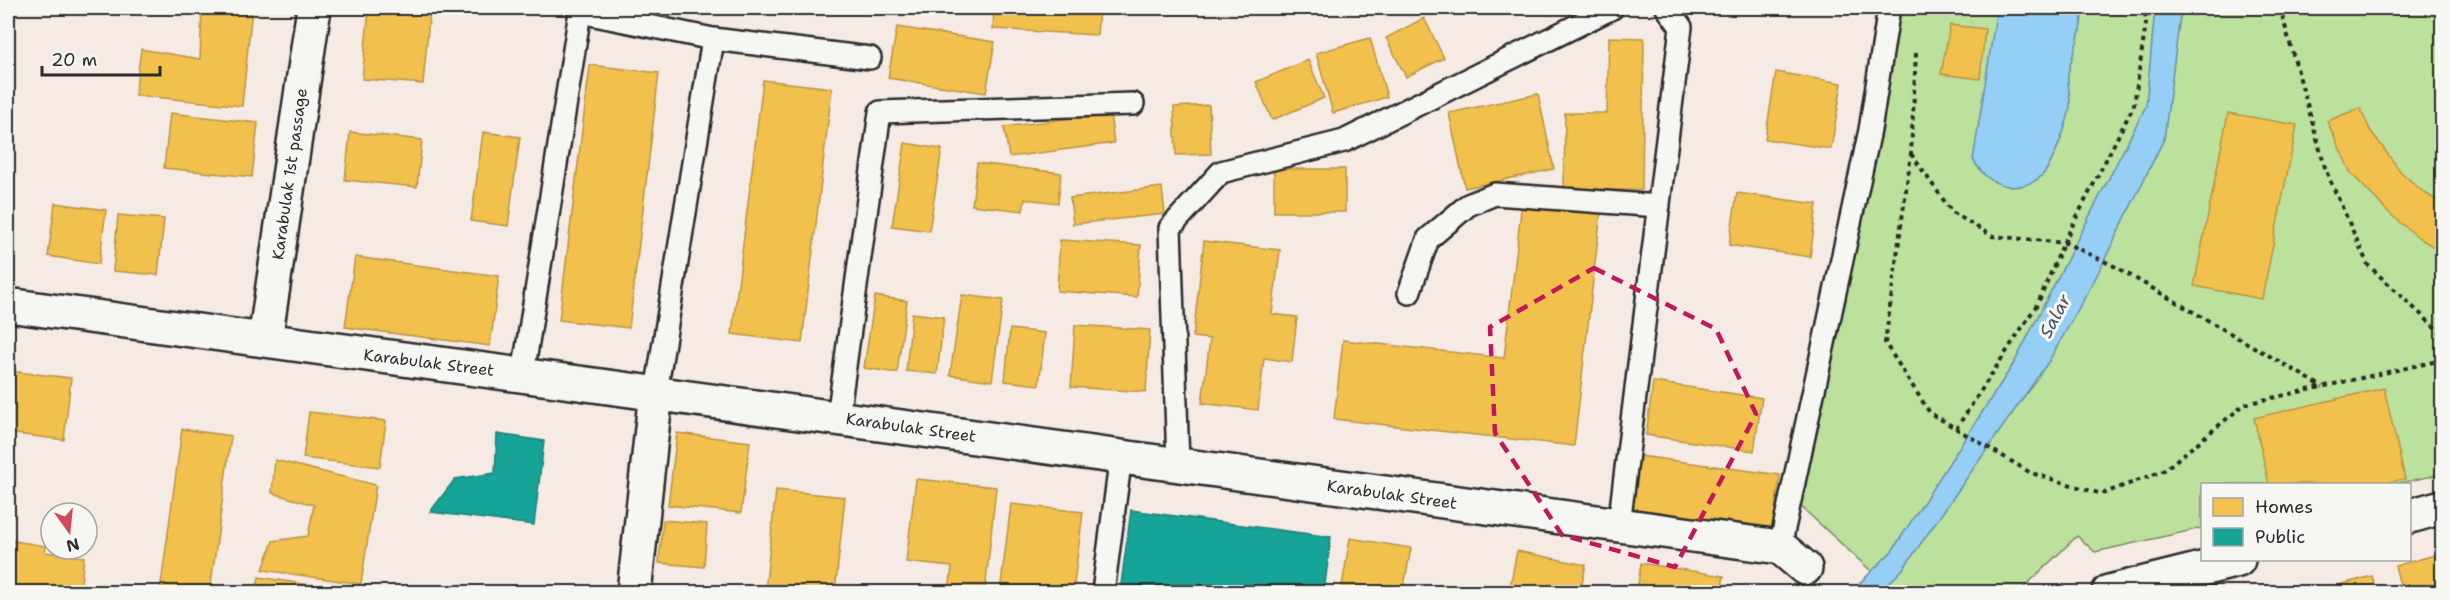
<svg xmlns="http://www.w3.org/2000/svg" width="2450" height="600" font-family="'Shantell Sans',sans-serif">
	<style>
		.green { fill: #bce19c; stroke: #748664; stroke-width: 1.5 }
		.water { fill: #95cff5; stroke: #6b8da4; stroke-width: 1.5 }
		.homes { fill: #f2c14e; stroke: #b69444; stroke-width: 1.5 }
		.public { fill: #17a398; stroke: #1d7f77; stroke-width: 1.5 }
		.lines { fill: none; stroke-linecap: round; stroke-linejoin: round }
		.lane-casing { stroke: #2b2b2b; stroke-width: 26 }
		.street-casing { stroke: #2b2b2b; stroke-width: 38 }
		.path { stroke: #2b2b2b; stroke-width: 4; stroke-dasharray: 4.5 4.5; stroke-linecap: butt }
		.lane { stroke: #f6f6f2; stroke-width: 21 }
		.street { stroke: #f6f6f2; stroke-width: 33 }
		.marked { fill: none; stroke: #c2185b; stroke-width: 4.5; stroke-dasharray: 12 8; stroke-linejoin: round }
		.labels { text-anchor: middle; stroke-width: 6; stroke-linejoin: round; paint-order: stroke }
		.street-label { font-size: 16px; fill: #2b2b2b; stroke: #f6f6f2 }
		.water-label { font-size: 18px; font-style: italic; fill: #46545e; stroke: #f6f6f2 }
	</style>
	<rect width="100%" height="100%" fill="#f6eae4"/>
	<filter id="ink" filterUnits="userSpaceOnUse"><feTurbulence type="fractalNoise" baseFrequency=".0167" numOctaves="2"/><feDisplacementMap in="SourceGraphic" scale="12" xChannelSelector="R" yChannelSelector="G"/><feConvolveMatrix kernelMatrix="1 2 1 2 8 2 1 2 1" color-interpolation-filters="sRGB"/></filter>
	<g filter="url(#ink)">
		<path class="green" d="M1886,8H2442V474L2395,484H2202V528L2095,552L2077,536L2019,592H1894L1797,503Z"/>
		<path class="water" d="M1997,8H2082C2083,36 2072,50 2068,75C2067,85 2071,97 2070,107C2068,122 2054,160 2045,172C2038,182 2020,189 2008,186C1990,183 1983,175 1973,160Z
			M2155,8H2181L2164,139L2094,281L2049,361L1903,569L1880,592H1851L1892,551L2014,363L2146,106Z"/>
		<path class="homes" d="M202,8H252L242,106L135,95L141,49L200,59Z
			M369,8H430L423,84L362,79Z
			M994,8H1099L1097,35L993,29Z
			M1534,8H1551L1537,14Z
			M1424,18L1444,58L1406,77L1386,38Z
			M1950,25L1985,29L1980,79L1941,74Z
			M897,27L995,42L986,93L888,78Z
			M1609,37L1644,38L1642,190H1564L1565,113H1607Z
			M1370,38L1387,97L1333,113L1316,53Z
			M1308,60L1324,98L1272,120L1256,82Z
			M590,65L659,73L629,328L559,320Z
			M1776,72L1842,83L1831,149L1765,139Z
			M763,80L832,88L802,343L732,334Z
			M1538,94L1554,169L1465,188L1449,113Z
			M1209,105L1211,154L1176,155L1174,107Z
			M2360,108L2370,130L2401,172L2422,191L2442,204V252L2419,238L2390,214L2351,173L2327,121Z
			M170,113L258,123L252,177L164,168Z
			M1110,113L1114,143L1009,157L1004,127Z
			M2228,113L2297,125L2262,299L2194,286Z
			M350,132L422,140L417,187L345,180Z
			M483,132L520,137L508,226L471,221Z
			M905,143L942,149L929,231L892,226Z
			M977,163L1061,173L1058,203L1025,199L1023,211L972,205Z
			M1274,169H1345V212H1274Z
			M1162,187L1165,214L1073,224L1070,198Z
			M1737,193L1817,204L1810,257L1729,245Z
			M1522,202L1601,211L1574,446L1334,419L1343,340L1504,358Z
			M55,203L106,210L99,264L48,256Z
			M118,215L164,219L158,275L113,271Z
			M1060,240L1141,245L1137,297L1057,291Z
			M1204,241L1280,250L1272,314L1297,317L1292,362L1264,358L1258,410L1202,403L1210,339L1193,337Z
			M355,257L499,276L490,346L345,327Z
			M962,295L1003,300L992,381L950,375Z
			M875,296L907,301L897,373L864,368Z
			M912,313L944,317L937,374L906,371Z
			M1075,325L1150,330L1146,392L1071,387Z
			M1010,329L1045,333L1039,385L1005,381Z
			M8,371L71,378L64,440L8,433Z
			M1653,382L1762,398L1754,451L1646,435Z
			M2384,388L2405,479L2380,484H2269L2254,418Z
			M309,412L386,421L380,467L303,458Z
			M182,429L231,436L210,592H160Z
			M677,433L750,442L741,513L668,505Z
			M1640,456L1780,475L1771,539L1631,520Z
			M275,460L376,485L361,584L263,570L273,541L308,536L314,505L272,493Z
			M916,479L996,487L985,592H949L952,567L906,562Z
			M776,490L845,497L835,592H765Z
			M1011,504L1083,512L1073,592H1000Z
			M663,520L707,524L704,567L659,563Z
			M1350,538L1411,548L1403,592H1341Z
			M8,540L46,546L45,552L84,557L80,592H8Z
			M1517,551L1586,565L1580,592H1509Z
			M2442,553V592H2402L2395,566Z
			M1641,563L1724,576L1721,592H1637Z
			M2372,576L2377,592H2314Z
			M259,577L354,592H256Z
			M667,589L696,592H667Z"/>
		<path class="public" d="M497,434L544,441L534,525L430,512L455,479L495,473Z
			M1131,510L1331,537L1324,592H1120Z"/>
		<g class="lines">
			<g class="lane-casing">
				<path id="lane" d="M713,39L870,58
					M1409,293L1428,239L1468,205L1495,194L1659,206
					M523,374L580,12L713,39L656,392
					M838,417L880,112L1133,104
					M1178,464L1170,228L1221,172L1344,141L1612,8
					M1619,525L1681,27L1667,8
					M1780,547L1870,130L1889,8
					M1103,592L1121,456"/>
			</g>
			<g class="street-casing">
				<path id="street" d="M8,305L1780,547L1805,568
					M265,340L314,8
					M2410,516L2442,507
					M634,592L656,392
					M2109,592L2238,560"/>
			</g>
			<path class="path" d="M2280,8L2326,171L2368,265L2442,334
				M1916,53L1911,154L1885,343L1930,413L2031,473L2102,494L2163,471L2245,404L2442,360
				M1911,154L1952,212L1992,236L2066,243L2114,266L2323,387
				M1956,429L2038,303L2064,242L2134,105L2146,23L2145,8"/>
			<use href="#lane" class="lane"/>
			<use href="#street" class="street"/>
		</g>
	</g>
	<path class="marked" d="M1594,268L1716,329L1756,414L1675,567L1562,535L1495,433L1490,327Z"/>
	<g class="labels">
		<g class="street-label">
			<text transform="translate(289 174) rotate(-82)" y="6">Karabulak 1st passage</text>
			<text transform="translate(429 362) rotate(7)" y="6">Karabulak Street</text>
			<text transform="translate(911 427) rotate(8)" y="6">Karabulak Street</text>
			<text transform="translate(1392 494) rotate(8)" y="6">Karabulak Street</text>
		</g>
		<g class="water-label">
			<text transform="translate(2055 316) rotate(-62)" y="6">Salar</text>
		</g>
	</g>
	<rect width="2450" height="600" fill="none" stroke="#f6f6f2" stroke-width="30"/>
	<rect x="15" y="15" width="2420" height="570" fill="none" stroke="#2b2b2b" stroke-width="2" filter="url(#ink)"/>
	<rect x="2201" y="483" width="210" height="78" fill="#f6f6f2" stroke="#a5a5a2" stroke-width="1.5"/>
	<rect x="2213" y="498" width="30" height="18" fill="#f2c14e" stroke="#a5a5a2" stroke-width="1.5"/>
	<text x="2255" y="513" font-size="18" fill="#2b2b2b">Homes</text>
	<rect x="2213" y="528" width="30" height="18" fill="#17a398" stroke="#a5a5a2" stroke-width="1.5"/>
	<text x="2255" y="543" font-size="18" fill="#2b2b2b">Public</text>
	<g transform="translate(69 531) rotate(165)"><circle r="28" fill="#f6f6f2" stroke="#a5a5a2" stroke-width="1.5"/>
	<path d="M0-4.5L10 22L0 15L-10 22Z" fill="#d1495b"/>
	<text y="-9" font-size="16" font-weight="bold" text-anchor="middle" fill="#2b2b2b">N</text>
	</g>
	<path d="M42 66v9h118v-9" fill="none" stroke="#2b2b2b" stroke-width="3"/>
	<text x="51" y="66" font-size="18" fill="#2b2b2b" stroke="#f6f6f2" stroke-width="4.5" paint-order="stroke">20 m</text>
</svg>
